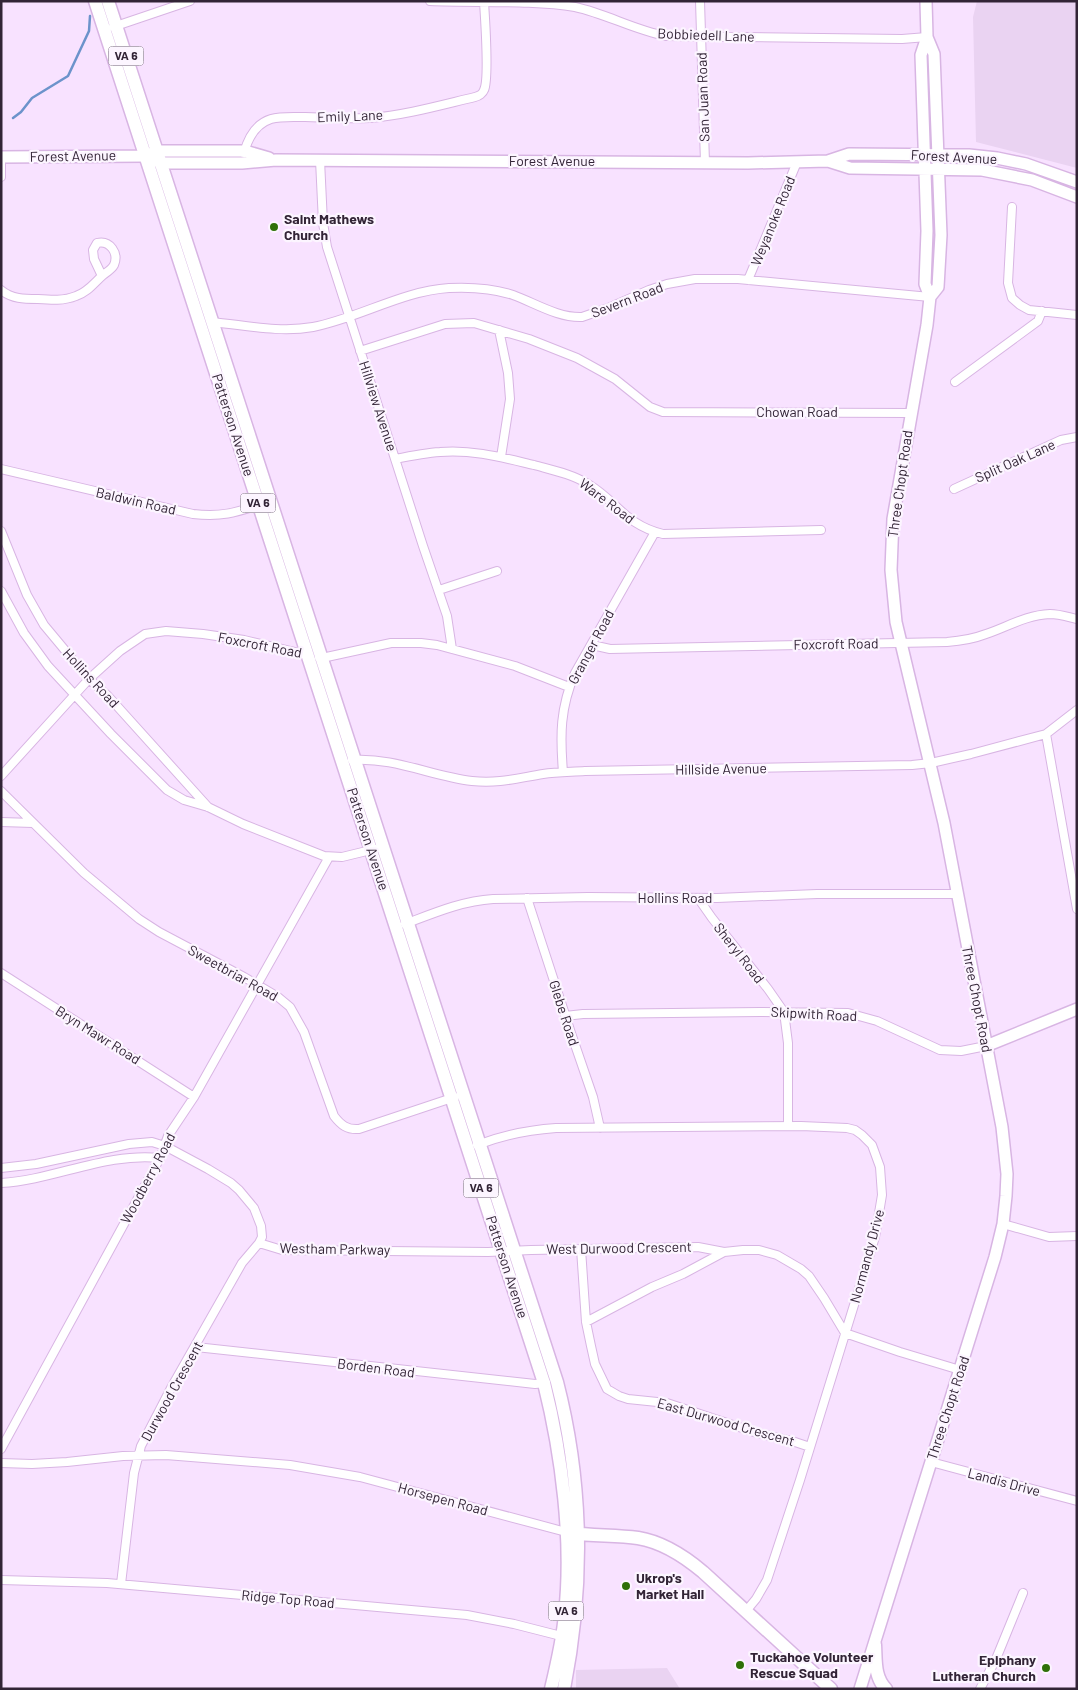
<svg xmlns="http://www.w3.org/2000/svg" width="1078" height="1690" font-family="Barlow,sans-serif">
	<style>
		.built { fill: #ead3f2 }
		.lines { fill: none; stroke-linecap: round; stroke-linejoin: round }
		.stream { stroke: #6c93cb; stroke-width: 2.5 }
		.minor-casing { stroke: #d8b5e3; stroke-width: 10 }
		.secondary-casing { stroke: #d8b5e3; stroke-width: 14 }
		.primary-casing { stroke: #d8b5e3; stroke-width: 15 }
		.minor { stroke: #fff; stroke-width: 8 }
		.secondary { stroke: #fff; stroke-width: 11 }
		.primary { stroke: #fff; stroke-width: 12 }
		.poi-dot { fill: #2f7008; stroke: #fcf5ff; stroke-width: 2 }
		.labels { text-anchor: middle; stroke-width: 4.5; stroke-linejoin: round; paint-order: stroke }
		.shield { fill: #fcf5ff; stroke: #6f6372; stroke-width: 1 }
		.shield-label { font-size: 12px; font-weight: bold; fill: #322436 }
		.street-label { font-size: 14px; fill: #322436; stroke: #fcf5ff }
		.poi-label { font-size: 14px; font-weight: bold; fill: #322436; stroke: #fcf5ff; text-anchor: start }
	</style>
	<rect width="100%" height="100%" fill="#f8e2ff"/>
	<path class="built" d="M977,1H1077V168L976,142L973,17Z
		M667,1668L680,1689H576V1670Z"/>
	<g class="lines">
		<path class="stream" d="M13,118L21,112L32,98L68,76L89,31L90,16"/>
		<g class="minor-casing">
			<path id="minor" d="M430,1C476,3 532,0 575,7C607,14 634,30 666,36L902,39L927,37
				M700,1L705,163
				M113,27L190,1
				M244,153C248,138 255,124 271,119C281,116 294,117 305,117C327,118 349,119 370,118C406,115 441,105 475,97C479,96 483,93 484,90C489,80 485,17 484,2
				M320,160L323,223L327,247L423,546L447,616L452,649
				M1,177V157
				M1012,207L1008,283L1012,298L1020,305L1029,310L1077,315
				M748,280L797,162
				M1,290C12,299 24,299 38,299C51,300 64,301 76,296C88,292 94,283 103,275C107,272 112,269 114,265C119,253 110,240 97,243L93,250L94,259L102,276
				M211,322C245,325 279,333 313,327C359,318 402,291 449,288C470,287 492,288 513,295C535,303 558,318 582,317L608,308L649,290L667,284L695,279H738L930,297
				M499,330L508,373L510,399L501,457
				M360,351L445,324L474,323L529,339L577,358L615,379L650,407L663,412L911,413
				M955,382L1038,321L1042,311
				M395,459C410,456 425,453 440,452C472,449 504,458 534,465C552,470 572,474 588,484C618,502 625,525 663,534L821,530
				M1,469L193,514C222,517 234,513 262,504
				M954,489L1061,440L1077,437
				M1,531L27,595L44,625L89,679L108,696L208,807
				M439,590L497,571
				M1,591L24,633L48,666L111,734L167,790L184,800L208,807L243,824L324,856L342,857L375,849
				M592,645L610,649L947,642C960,641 973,639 986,634C1007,627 1026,615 1050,614C1059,614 1068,617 1077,619
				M319,657L322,658L391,643H421L437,645L515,666L569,687
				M1046,734L1077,909
				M352,760C394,757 431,776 472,781C498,784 518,778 543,774C557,772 571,772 585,771L912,765L931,763L971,754L1046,734L1077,710
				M563,772C560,735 560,708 575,673L655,532
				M1,776L89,679L120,651L145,634L166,631L203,634L244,640L308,655
				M1,791L84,873L139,919L159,932L244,977L278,997L290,1007L304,1032L334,1116C341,1125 347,1130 359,1129L455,1097
				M1,822L33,823
				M527,898L571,1033L593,1097L600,1128
				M698,898L712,918L768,989L784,1012L788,1043V1126
				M405,924C434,913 462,901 493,899L588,897L717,898L817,894H958
				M1,973L194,1097
				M565,1016L583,1014L760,1012L848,1013L877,1021L940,1050L961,1051L986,1046
				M477,1145C503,1135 528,1130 556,1128L801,1126L847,1128L855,1130L862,1135L872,1145L880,1167L882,1195L875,1237L800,1480L767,1580L756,1599L746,1611
				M1,1168L36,1164L129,1144L152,1142L165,1146L208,1169L231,1183L239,1190L254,1208L261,1226L262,1237L259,1243L242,1263L171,1388L141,1446L134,1473L121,1584
				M1,1183C54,1180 107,1152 160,1158
				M1003,1224L1049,1237L1077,1236
				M259,1243L282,1250L488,1252L531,1250L698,1247L724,1252
				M581,1249L586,1322L591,1346L595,1364L607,1389L619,1396L628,1399L667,1403L757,1433L792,1441L810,1447
				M586,1322L652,1287L683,1274L724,1252L743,1250H759L777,1255L801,1269L809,1276L824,1298L845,1333L900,1352L960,1370
				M196,1347L535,1384L546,1383
				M1,1449L160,1158L168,1136L194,1097L329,857
				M931,1462L1077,1501
				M1,1463L32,1464L67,1462L123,1456L166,1455L290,1465L360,1477L566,1532
				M1,1580L107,1583L467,1615L514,1624L565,1637
				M980,1689L996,1659L1023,1593"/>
		</g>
		<g class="secondary-casing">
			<path id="secondary" d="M927,37L934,54L941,235L938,287L930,297
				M1,157L145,156L157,151H245L269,158
				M153,159L161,163H242L276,160L748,163L828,161L850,168L982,170L1032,180L1077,197
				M828,161L849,154L969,155L997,158L1026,164L1077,182
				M986,1046L1077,1009
				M860,1689L995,1257L1003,1224L1006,1196L1007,1174L1002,1127L944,823L896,622L891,570L893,519L927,325L930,297L925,284L927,231L921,55L927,37L926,1"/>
		</g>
		<g class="primary-casing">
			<path id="primary" d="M95,1L544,1383C562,1455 573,1541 565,1614C563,1639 557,1664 551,1689
				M108,1L557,1382C583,1483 584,1587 564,1689
				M571,1533C593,1536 616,1535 638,1538C663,1542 684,1556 703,1572L831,1689
				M875,1645C876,1660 874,1677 886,1689"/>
		</g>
		<use href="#minor" class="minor"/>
		<use href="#secondary" class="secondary"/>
		<use href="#primary" class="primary"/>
	</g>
	<g class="poi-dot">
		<circle cx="274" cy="227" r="5"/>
		<circle cx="626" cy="1586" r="5"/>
		<circle cx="740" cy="1665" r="5"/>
		<circle cx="1046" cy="1668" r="5"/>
	</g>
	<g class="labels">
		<g class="shield">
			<rect x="108.5" y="46.5" width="35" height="19" rx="4"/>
			<rect x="240.5" y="493.5" width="35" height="19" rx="4"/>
			<rect x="463.5" y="1178.5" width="35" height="19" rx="4"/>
			<rect x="548.5" y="1601.5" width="35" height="19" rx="4"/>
		</g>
		<g class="shield-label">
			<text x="126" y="60">VA 6</text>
			<text x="258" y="507">VA 6</text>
			<text x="481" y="1192">VA 6</text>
			<text x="566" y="1615">VA 6</text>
		</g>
		<g class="street-label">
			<text transform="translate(706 35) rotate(2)" y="5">Bobbiedell Lane</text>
			<text transform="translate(703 97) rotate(-92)" y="5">San Juan Road</text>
			<text transform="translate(350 116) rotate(-2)" y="5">Emily Lane</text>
			<text transform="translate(73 156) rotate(-1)" y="5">Forest Avenue</text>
			<text transform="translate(954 157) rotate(3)" y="5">Forest Avenue</text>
			<text x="552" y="166">Forest Avenue</text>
			<text transform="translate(773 221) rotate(-68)" y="5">Weyanoke Road</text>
			<text transform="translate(627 300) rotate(-21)" y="5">Severn Road</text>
			<text transform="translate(378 406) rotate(72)" y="5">Hillview Avenue</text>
			<text x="797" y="417">Chowan Road</text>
			<text transform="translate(233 425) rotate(72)" y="5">Patterson Avenue</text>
			<text transform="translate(1015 461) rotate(-24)" y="5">Split Oak Lane</text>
			<text transform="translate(900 484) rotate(-82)" y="5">Three Chopt Road</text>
			<text transform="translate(136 501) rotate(13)" y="5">Baldwin Road</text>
			<text transform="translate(607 501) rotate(37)" y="5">Ware Road</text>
			<text transform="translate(836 644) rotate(-1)" y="5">Foxcroft Road</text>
			<text transform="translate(260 645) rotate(11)" y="5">Foxcroft Road</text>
			<text transform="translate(591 647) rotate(-62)" y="5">Granger Road</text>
			<text transform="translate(91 678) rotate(47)" y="5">Hollins Road</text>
			<text transform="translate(721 769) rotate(-1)" y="5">Hillside Avenue</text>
			<text transform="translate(368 839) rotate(72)" y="5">Patterson Avenue</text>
			<text x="675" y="903">Hollins Road</text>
			<text transform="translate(739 953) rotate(52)" y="5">Sheryl Road</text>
			<text transform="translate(233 973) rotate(29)" y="5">Sweetbriar Road</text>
			<text transform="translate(977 999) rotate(79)" y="5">Three Chopt Road</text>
			<text transform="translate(564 1013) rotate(72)" y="5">Glebe Road</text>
			<text transform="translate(814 1014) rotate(3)" y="5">Skipwith Road</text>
			<text transform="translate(98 1035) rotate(32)" y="5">Bryn Mawr Road</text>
			<text transform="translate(148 1178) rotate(-62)" y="5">Woodberry Road</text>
			<text transform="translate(619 1248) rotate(-1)" y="5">West Durwood Crescent</text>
			<text transform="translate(335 1249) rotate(1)" y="5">Westham Parkway</text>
			<text transform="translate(867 1256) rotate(-75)" y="5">Normandy Drive</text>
			<text transform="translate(507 1267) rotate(72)" y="5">Patterson Avenue</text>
			<text transform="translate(376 1368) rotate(7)" y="5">Borden Road</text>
			<text transform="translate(172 1391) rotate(-61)" y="5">Durwood Crescent</text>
			<text transform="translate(948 1408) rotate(-72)" y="5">Three Chopt Road</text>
			<text transform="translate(726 1422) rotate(16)" y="5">East Durwood Crescent</text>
			<text transform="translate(1004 1482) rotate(15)" y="5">Landis Drive</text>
			<text transform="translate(443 1499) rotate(15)" y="5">Horsepen Road</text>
			<text transform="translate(288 1599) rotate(5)" y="5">Ridge Top Road</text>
		</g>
		<g class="poi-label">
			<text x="284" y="224">Saint Mathews<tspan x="284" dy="16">Church</tspan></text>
			<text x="636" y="1583">Ukrop's<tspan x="636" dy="16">Market Hall</tspan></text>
			<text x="750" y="1662">Tuckahoe Volunteer<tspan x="750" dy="16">Rescue Squad</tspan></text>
			<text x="1036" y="1665" text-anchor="end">Epiphany<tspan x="1036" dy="16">Lutheran Church</tspan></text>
		</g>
	</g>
	<rect width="1078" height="1690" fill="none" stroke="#322436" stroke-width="5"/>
</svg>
